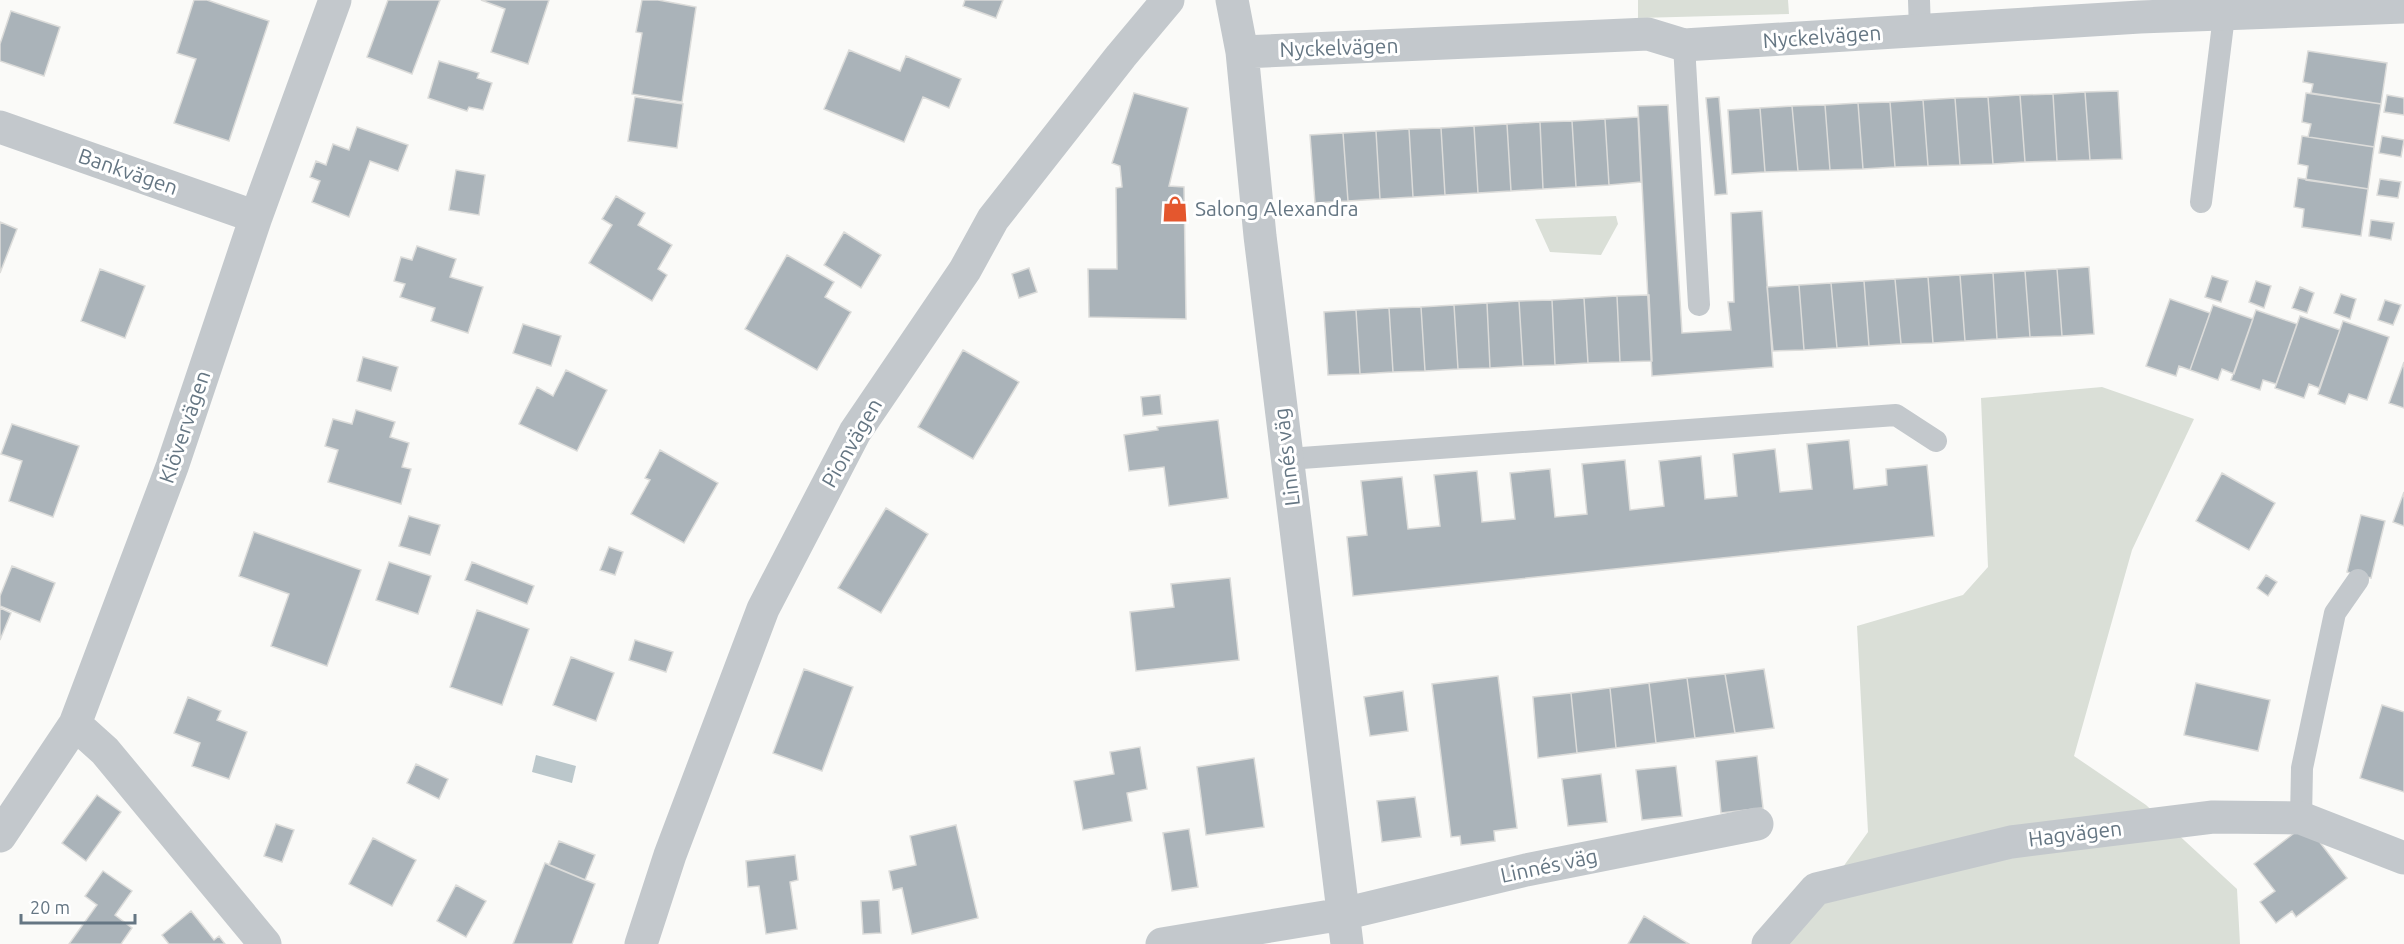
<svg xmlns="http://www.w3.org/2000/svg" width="2404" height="944" font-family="Ubuntu,sans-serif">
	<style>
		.green { fill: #dadfd7 }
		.water { fill: #bbc7cb }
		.building { fill: #aab3b9; stroke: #dcdcda; stroke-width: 1.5 }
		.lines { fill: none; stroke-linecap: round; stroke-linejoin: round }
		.service { stroke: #c3c8cc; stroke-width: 22 }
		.minor { stroke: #c3c8cc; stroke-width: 33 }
		.labels { text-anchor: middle; stroke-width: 6; stroke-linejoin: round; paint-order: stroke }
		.street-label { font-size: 21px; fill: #657683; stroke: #fff }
		.poi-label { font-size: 21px; fill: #657683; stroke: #fff; text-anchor: start }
	</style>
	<rect width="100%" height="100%" fill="#fafaf8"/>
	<path class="green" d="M1638,0H1788L1789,14L1638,18Z
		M1616,216L1618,224L1601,255L1550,252L1535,219Z
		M2102,387L2194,419L2132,550L2074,756L2146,805L2237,889L2240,944H1788L1868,832L1857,626L1963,595L1988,567L1981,398Z"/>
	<path class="water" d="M536,755L576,766L572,783L532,772Z"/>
	<path class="building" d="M194,0H207L269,21L229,141L174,123L196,59L177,53Z
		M388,0H440L412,74L367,57Z
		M481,0H549L528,64L491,52L505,9Z
		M642,0H658L696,7L682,102L632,94L642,33L636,32Z
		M965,0H1003L996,18L963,6Z
		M11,11L60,27L44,76L0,61V44Z
		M849,50L900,71L906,56L961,79L949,108L923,97L904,142L824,109Z
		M2308,51L2387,63L2381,104L2311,93L2313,84L2303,82Z
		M439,61L479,73L477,78L492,83L483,110L469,107L467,111L428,98Z
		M2118,91L2122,159L2090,160L2085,92Z
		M2085,92L2090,160L2057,161L2053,94Z
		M1134,93L1188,108L1169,186L1184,187L1186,319L1089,317L1088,269H1117L1116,188L1122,187L1120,166L1112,163Z
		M2306,93L2381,104L2374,147L2308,137L2311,124L2302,122Z
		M2053,94L2057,161L2025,162L2020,95Z
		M2020,95L2025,162L1993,164L1988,97Z
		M2387,95L2404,98V115L2384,112Z
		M635,97L683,104L677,148L628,141Z
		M1719,97L1727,194L1715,195L1706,98Z
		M1988,97L1993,164L1960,165L1955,98Z
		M1955,98L1960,165L1928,166L1923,100Z
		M1923,100L1928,166L1895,167L1890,102Z
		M1890,102L1895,167L1863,169L1858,103Z
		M1858,103L1863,169L1830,170L1825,105Z
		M1668,105L1682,333L1731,330L1728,302H1734L1731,213L1762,211L1773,367L1652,376L1638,106Z
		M1825,105L1830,170L1798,171L1792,106Z
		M1792,106L1798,171L1765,172L1760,108Z
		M1760,108L1765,172L1732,174L1728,110Z
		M1638,117L1641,182L1609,185L1605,119Z
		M1605,119L1609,185L1576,187L1572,121Z
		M1572,121L1576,187L1543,189L1540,122Z
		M1540,122L1543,189L1511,191L1507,124Z
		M1507,124L1511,191L1478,193L1474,126Z
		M1474,126L1478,193L1445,195L1441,128Z
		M357,127L408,145L398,171L370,161L349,217L312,202L320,181L310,177L316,161L326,165L333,144L349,150Z
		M1441,128L1445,195L1413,197L1409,129Z
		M1409,129L1413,197L1380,199L1376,131Z
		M1376,131L1380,199L1348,201L1343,133Z
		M1343,133L1348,201L1315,203L1310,135Z
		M2302,136L2374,147L2368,189L2306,180L2308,166L2298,164Z
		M2382,136L2404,140L2401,157L2379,153Z
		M456,170L485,175L479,215L449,210Z
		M2298,178L2368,189L2361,236L2302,227L2304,209L2294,207Z
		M2380,179L2401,182L2398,198L2377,195Z
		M616,196L645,213L638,225L672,245L658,269L667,275L652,301L589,263L612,225L602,219Z
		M2371,220L2394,223L2391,240L2369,236Z
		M0,222L17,229L0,273Z
		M844,232L881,255L861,288L824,265Z
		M417,246L456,259L450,277L483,287L468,333L431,321L435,308L400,297L405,284L394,281L401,257L412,260Z
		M787,255L834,282L825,297L851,312L817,370L745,329Z
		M2089,267L2094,334L2062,336L2057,269Z
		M1029,268L1037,292L1019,298L1012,274Z
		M100,269L145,286L125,338L81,321Z
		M2057,269L2062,336L2030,337L2025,271Z
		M2025,271L2030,337L1997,339L1993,273Z
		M1993,273L1997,339L1965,341L1960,275Z
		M1960,275L1965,341L1933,343L1928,277Z
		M2212,276L2228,281L2221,302L2205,297Z
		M1928,277L1933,343L1901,344L1895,279Z
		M1895,279L1901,344L1869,346L1864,281Z
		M1864,281L1869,346L1837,348L1831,283Z
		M2256,281L2271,286L2264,308L2249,302Z
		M1831,283L1837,348L1804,350L1799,285Z
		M1799,285L1804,350L1773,351L1767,287Z
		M2300,287L2314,293L2307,313L2292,308Z
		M2341,294L2356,299L2350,319L2334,313Z
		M1649,295L1652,361L1620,362L1617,296Z
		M1617,296L1620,362L1588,363L1584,298Z
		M1584,298L1588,363L1555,365L1552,300Z
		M2170,299L2210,313L2190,370L2179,366L2176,376L2146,366Z
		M1552,300L1555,365L1523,366L1519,301Z
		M2385,300L2401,305L2393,325L2378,320Z
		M1519,301L1523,366L1490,368L1487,303Z
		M1487,303L1490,368L1458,369L1454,305Z
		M1454,305L1458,369L1425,371L1421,307Z
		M2213,305L2253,319L2234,374L2222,369L2218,380L2190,370Z
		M1421,307L1425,371L1393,372L1389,308Z
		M1389,308L1393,372L1360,374L1356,310Z
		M1356,310L1360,374L1328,375L1324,312Z
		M2256,310L2297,324L2276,384L2263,380L2260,390L2231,380Z
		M2300,316L2340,330L2319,388L2309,384L2304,398L2275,388Z
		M2343,321L2389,337L2367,400L2349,394L2345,404L2318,394Z
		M523,324L561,336L551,366L513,353Z
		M963,350L1019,382L973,459L918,427Z
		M363,357L398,367L391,391L357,381Z
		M2404,362V408L2389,403Z
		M566,370L607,390L577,451L519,424L537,387L553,396Z
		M1160,395L1162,414L1143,416L1141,397Z
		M356,410L395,422L390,437L409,443L402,467L411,469L401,504L328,482L338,450L325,446L333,419L352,424Z
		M1218,420L1228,498L1169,506L1164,467L1129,471L1124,435L1158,430L1157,427Z
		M12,424L79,446L53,517L9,501L22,461L1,454Z
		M1849,440L1854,489L1887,485L1886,469L1927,465L1934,536L1353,596L1347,537L1367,535L1361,481L1402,477L1408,529L1440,526L1434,475L1477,471L1482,522L1515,519L1510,473L1550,469L1555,517L1587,514L1582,464L1625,460L1630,510L1664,506L1659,461L1701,456L1705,499L1737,496L1733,454L1775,449L1780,492L1812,489L1807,444Z
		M660,450L718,483L684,543L631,514L650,480L645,478Z
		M2222,473L2275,503L2249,550L2196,521Z
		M2404,492V526L2393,522Z
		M886,508L928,534L881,613L838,588Z
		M2361,515L2385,521L2371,578L2347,572Z
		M409,516L440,525L430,555L399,546Z
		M254,532L361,570L327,666L271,646L289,594L239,576Z
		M609,547L623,552L615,575L600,570Z
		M389,562L431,576L418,614L376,600Z
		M472,562L534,586L527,604L465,580Z
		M12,566L55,583L40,622L0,606V596Z
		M2266,575L2277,582L2268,596L2257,588Z
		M1230,578L1239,660L1136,671L1130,612L1174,607L1171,584Z
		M0,608L11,613L0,640Z
		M477,610L529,629L502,705L450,687Z
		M635,640L673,652L666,672L629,660Z
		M571,657L614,673L596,721L553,705Z
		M804,669L853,687L822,771L773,753Z
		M1764,669L1774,728L1735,733L1725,674Z
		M1725,674L1735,733L1695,738L1687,678Z
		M1498,676L1517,828L1494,831L1495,841L1461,845L1460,836L1451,837L1432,684Z
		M1687,678L1695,738L1656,743L1649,683Z
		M1649,683L1656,743L1616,748L1610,688Z
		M2196,683L2270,700L2258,751L2184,735Z
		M1610,688L1616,748L1577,753L1571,693Z
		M1403,691L1408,731L1370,736L1364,697Z
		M1571,693L1577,753L1538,758L1533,697Z
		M188,697L221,711L217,720L247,732L229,779L192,766L200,743L174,733Z
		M2382,705L2404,712V792L2360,778Z
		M1140,747L1147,789L1127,793L1132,821L1083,830L1074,781L1114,774L1110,752Z
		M1757,756L1763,808L1721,813L1716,761Z
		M1254,758L1264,827L1206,835L1197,767Z
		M416,764L448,779L439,799L407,783Z
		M1676,766L1682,816L1642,820L1636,770Z
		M1601,774L1607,822L1568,826L1562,779Z
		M97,795L121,812L86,861L62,843Z
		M1415,797L1421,837L1382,842L1377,801Z
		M276,824L294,830L282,862L264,856Z
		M2306,824L2347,878L2296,917L2292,911L2276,923L2260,902L2275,891L2254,864Z
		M956,825L978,918L912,934L902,888L893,890L889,871L916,865L910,836Z
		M1189,829L1198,887L1172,891L1163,833Z
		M373,838L416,860L392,906L349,884Z
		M559,841L595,855L585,880L549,865Z
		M795,855L798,880L790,882L797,929L766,934L759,886L748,887L746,861Z
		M545,863L595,884L572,944H513Z
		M103,871L132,891L115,915L132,928L121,944H69L97,905L85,896Z
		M456,885L486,901L466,937L437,921Z
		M879,900L881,933L863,934L861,901Z
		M191,911L214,940L219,936L225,944H169L162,935Z
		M1644,916L1689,944H1628Z"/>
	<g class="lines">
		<path class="service" d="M1919,0L1920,31
			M1684,45L1699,305
			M2201,202L2224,16
			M1288,459L1896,415L1936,441
			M2301,818L2302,768L2335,613L2358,580"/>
		<path class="minor" d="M1232,0L1242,52L1260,236L1347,944
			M1242,52L1648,34L1684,45L2140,17L2404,7
			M0,127L256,217
			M75,724L105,751L265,944
			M0,836L75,724L172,467L256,217L335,0
			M641,944L670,855L763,609L855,432L965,270L993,219L1121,56L1168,0
			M1162,944L1343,914L1526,870L1757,824
			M1768,944L1816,889L2011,842L2213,817L2301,818L2404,858"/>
	</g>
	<defs>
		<g id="shop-bare" transform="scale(2.07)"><path d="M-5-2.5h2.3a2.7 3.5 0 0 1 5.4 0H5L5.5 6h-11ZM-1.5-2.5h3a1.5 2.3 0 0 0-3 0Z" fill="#e4572e" stroke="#fff" stroke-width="2.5" paint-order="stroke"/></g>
	</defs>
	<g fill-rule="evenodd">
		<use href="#shop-bare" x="1175" y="209"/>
	</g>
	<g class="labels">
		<g class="street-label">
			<text transform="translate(1822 37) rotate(-4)" y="7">Nyckelvägen</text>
			<text transform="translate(1339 48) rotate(-2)" y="7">Nyckelvägen</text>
			<text transform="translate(128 172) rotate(19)" y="7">Bankvägen</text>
			<text transform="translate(185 427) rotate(-71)" y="7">Klövervägen</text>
			<text transform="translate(852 443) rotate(-60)" y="7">Pionvägen</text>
			<text transform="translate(1287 457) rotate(-97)" y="7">Linnés väg</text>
			<text transform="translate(2075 834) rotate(-7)" y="7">Hagvägen</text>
			<text transform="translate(1549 866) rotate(-12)" y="7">Linnés väg</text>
		</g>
		<g class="poi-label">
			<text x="1195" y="216">Salong Alexandra</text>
		</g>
	</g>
	<path d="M21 914v9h114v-9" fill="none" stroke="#657683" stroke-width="3"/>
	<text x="30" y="914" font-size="18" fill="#657683" stroke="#ffffff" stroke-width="4.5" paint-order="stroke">20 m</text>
</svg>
